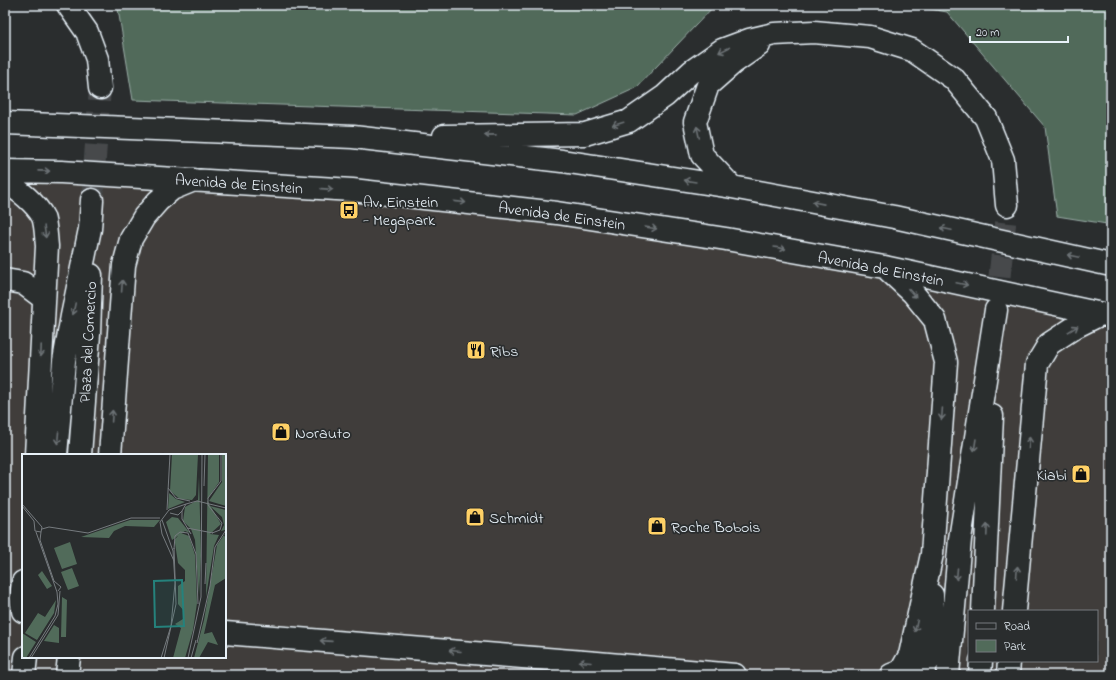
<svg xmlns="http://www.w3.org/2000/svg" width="1116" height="680" font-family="'Indie Flower',sans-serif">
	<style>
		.built { fill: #3f3e3a; fill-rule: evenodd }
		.green { fill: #516b5a; stroke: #9caea9 }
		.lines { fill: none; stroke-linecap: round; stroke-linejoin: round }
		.minor-tunnel { stroke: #464a4c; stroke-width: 22; stroke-dasharray: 22 11; stroke-linecap: butt }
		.minor-casing { stroke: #e8f1f8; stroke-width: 25 }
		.minor { stroke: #2a2d2e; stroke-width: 22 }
		.oneway { stroke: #6c7275 }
		.labels { text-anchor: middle; stroke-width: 3.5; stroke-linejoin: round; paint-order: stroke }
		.street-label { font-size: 16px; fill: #e8f1f8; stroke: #2a2d2e }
		.poi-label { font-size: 16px; fill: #e8f1f8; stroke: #2a2d2e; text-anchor: start }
		.inset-road { fill: none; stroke: #767b7f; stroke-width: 1 }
		.view { fill: #25827c; fill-opacity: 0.15; stroke: #25827c; stroke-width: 2 }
		.inset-edge { fill: none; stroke: #e8f1f8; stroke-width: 2 }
	</style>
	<rect width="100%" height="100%" fill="#2a2d2e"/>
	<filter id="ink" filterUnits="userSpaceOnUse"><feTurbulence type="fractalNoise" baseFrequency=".025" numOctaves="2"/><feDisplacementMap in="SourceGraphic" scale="8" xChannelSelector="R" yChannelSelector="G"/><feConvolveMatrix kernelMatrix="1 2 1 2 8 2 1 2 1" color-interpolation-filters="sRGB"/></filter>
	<g filter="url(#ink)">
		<path class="built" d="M5,171L557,213L1111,316V675H5ZM23,455H225V657H23ZM969,611H1097V661H969Z"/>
		<path class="green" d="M113,5H715L636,88L577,115L133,100L118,9Z
			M908,5H1111V209L1107,224L1057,216L1045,127L947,12Z"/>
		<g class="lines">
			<path class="minor-tunnel" d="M92,200L100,88
				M996,310L1007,205"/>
			<g class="minor-casing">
				<path id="minor" d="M68,5L87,32L97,59L100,88
					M5,123L353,137L562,161L732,187L894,217L1111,265
					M444,136L585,134L629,121L665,96L692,71L722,50L749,40L774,34L814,32L870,37L912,50L954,79L986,118L1003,160L1007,205
					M5,171L61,172L352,190L557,213L726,239L884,267L1111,316
					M5,183C18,188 37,205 43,217C46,225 46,238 47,246L36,455
					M732,187L702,155L695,122L708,85L733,63L759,45
					M885,267L913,293L935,320L946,362L932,554L910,655L901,671L891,675
					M5,280L23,283L43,298
					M56,455L64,361L72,316L90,229L92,200
					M80,455L89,334L91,275
					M110,455L124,265L131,239L144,217L158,201L172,189L194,180
					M23,582L21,597L23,611
					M983,611L992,416
					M1014,611L1037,364L1049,344L1075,327L1101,314
					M225,633L597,663L735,675
					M24,675L26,657
					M67,675L69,657
					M921,675L929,659L932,632V595
					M948,675L960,539L996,310
					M980,675L981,661
					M1008,675L1009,661"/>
			</g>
			<use href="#minor" class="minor"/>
		</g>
		<defs><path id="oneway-shaft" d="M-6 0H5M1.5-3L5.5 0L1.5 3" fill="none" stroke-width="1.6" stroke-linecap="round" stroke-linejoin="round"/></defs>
		<g class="oneway">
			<use href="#oneway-shaft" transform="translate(724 50) rotate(154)"/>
			<use href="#oneway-shaft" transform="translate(618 124) rotate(163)"/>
			<use href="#oneway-shaft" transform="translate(698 132) rotate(-102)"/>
			<use href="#oneway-shaft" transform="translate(490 135) rotate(179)"/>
			<use href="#oneway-shaft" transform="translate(44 171) rotate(1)"/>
			<use href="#oneway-shaft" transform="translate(690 181) rotate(-171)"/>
			<use href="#oneway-shaft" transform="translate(327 189) rotate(4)"/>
			<use href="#oneway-shaft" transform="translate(460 202) rotate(6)"/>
			<use href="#oneway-shaft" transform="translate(818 203) rotate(-169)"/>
			<use href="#oneway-shaft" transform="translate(651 228) rotate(9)"/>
			<use href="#oneway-shaft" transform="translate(946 229) rotate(-168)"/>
			<use href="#oneway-shaft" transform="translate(45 232) rotate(82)"/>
			<use href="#oneway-shaft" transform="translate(780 248) rotate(10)"/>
			<use href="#oneway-shaft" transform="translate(1073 256) rotate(-168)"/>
			<use href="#oneway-shaft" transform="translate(962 284) rotate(12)"/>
			<use href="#oneway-shaft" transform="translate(122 286) rotate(-86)"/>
			<use href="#oneway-shaft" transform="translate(912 293) rotate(47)"/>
			<use href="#oneway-shaft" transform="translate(74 309) rotate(102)"/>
			<use href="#oneway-shaft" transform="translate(1073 329) rotate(-32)"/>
			<use href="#oneway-shaft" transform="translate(41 351) rotate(92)"/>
			<use href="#oneway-shaft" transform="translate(942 414) rotate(94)"/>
			<use href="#oneway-shaft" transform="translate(112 416) rotate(-86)"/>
			<use href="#oneway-shaft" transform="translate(58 438) rotate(95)"/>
			<use href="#oneway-shaft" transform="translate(1029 443) rotate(-85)"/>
			<use href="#oneway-shaft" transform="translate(975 445) rotate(99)"/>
			<use href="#oneway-shaft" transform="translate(987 530) rotate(-88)"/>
			<use href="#oneway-shaft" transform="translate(1017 572) rotate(-85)"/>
			<use href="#oneway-shaft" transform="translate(957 574) rotate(95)"/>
			<use href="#oneway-shaft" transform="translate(916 626) rotate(103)"/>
			<use href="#oneway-shaft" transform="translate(326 641) rotate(-176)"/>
			<use href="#oneway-shaft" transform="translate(455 651) rotate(-175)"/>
			<use href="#oneway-shaft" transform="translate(585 662) rotate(-175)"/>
		</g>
	</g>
	<defs>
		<g id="bus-square" transform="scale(1)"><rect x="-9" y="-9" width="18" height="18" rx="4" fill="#ffd166" stroke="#2a2d2e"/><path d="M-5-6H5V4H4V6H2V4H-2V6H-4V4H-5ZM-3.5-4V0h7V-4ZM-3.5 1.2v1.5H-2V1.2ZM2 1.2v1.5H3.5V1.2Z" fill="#111"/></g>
		<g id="restaurant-square" transform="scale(1)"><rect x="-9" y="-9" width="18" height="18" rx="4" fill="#ffd166" stroke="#2a2d2e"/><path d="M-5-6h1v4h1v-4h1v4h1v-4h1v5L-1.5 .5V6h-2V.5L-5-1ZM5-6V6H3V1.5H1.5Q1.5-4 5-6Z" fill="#111"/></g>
		<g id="shop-square" transform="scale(1)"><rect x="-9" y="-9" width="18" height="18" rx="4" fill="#ffd166" stroke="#2a2d2e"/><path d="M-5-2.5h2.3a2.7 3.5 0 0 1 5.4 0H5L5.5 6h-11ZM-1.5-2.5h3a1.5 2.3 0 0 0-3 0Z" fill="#111"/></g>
	</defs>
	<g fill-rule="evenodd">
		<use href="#bus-square" x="349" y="210"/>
		<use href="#restaurant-square" x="476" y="350"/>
		<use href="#shop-square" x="281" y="432"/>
		<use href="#shop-square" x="1081" y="474"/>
		<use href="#shop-square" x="475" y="517"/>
		<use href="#shop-square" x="657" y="526"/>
	</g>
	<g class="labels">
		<g class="street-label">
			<text transform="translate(239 183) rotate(4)" y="6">Avenida de Einstein</text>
			<text transform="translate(562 215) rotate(8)" y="6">Avenida de Einstein</text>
			<text transform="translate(881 268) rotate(11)" y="6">Avenida de Einstein</text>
			<text transform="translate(87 342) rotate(-87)" y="6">Plaza del Comercio</text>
		</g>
		<g class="poi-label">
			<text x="363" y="207">Av. Einstein<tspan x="363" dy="18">- Megapark</tspan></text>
			<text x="490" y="356">Ribs</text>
			<text x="295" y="438">Norauto</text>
			<text x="1067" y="480" text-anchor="end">Kiabi</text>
			<text x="489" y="523">Schmidt</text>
			<text x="671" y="532">Roche Bobois</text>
		</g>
	</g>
	<g transform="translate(22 454)">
		<rect width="204" height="204" fill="#2a2d2e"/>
		<path d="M150,0H176L174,41L170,46L158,45L148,37ZM186,0H197V28L185,46L199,70L188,80L197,81L192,92L184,143ZM200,0H204V52L187,47L200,28ZM177,23L179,102L177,141L173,86L169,75L161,67L163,53L176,46ZM147,39L154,45L163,48L146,55ZM188,52L204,56L203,76L199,77L202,71L200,63ZM150,63L156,64L168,79L163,77L150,86L144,68ZM108,66H138L132,73L103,72L92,77L87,84L59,83ZM204,78L202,82L204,83V124L193,131L182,180L190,178L196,191L186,188L177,204H172L182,166L195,91ZM159,79L167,82L173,101L175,149L171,176L163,204H151L159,174L153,170L161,165L162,157L156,150V132L163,127V116L156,109L153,89V85ZM48,88L55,110L40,115L32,94ZM50,114L57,132L46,136L39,118ZM20,117L30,132L25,135L16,121ZM40,143L45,146L44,183H39ZM34,146L32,159L15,186L3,179L16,159L23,163ZM32,171L37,174V189L22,187ZM0,179L14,188L4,204H0Z" fill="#516b5a"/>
		<path class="inset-road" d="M182,32L183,0M146,34L154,44L168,47M0,50L20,73L19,78L13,77L12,67L0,52M145,56L148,0M148,59L156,61L160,57M165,74L191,79M20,75L27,73L66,79L109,64H138M19,78L18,86L32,127L39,133L36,137M190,79L198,76L200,69L186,51V44L199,27V0M169,80L160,65V57L164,50L175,47L204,54M152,95L153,82L158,78L166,79L174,100L176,150M152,107L140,80L138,68L147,56L164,50M183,130L184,109M175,189L188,132L193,93L204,76M7,204L33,162L36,150L35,138L14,78M9,204L36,161L38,137M139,204L149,172L153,129L151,97L140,66M142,204L154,150L152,94M166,204L179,143L180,0M169,204L174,186"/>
		<path class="view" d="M160,126L162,172L133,173L132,127Z"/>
		<rect width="204" height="204" class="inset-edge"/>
	</g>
	<rect width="1116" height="680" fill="none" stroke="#2a2d2e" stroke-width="20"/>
	<rect x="10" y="10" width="1096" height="660" fill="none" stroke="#e8f1f8" stroke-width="1.5" filter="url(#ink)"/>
	<rect x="968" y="610" width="130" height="52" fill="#2a2d2e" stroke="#767b7f"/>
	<rect x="976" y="623" width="20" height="6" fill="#2a2d2e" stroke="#767b7f"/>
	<text x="1004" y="630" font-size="12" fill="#e8f1f8">Road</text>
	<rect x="976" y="640" width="20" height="12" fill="#516b5a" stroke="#767b7f"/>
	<text x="1004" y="650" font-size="12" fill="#e8f1f8">Park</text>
	<path d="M970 36v6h98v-6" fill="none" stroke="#e8f1f8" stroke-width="2"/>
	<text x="976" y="36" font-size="12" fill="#e8f1f8" stroke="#2a2d2e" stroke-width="3" paint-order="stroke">20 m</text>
</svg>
